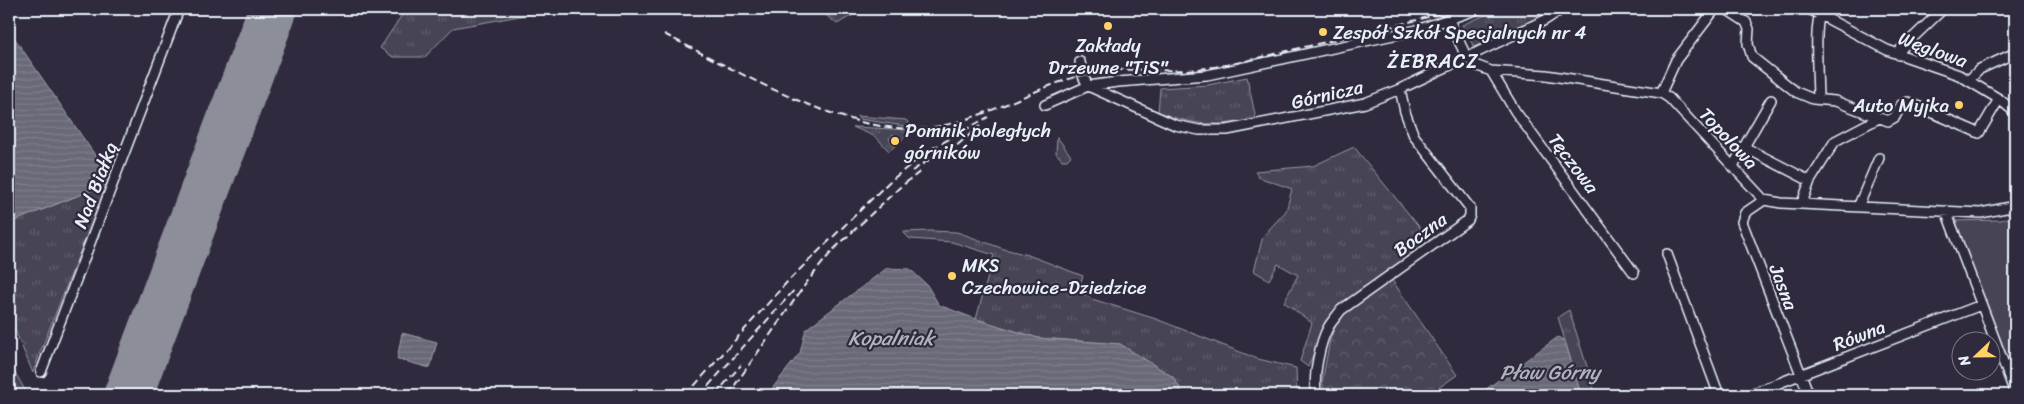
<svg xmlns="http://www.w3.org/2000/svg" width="2024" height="404" font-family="Sriracha,sans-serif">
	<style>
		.grass { fill: url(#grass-tufts); stroke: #979aa6 }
		.forest { fill: url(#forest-crowns); stroke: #979aa6 }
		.garden { fill: #464455; stroke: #979aa6 }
		.water { fill: url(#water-rules); stroke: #9c9fab }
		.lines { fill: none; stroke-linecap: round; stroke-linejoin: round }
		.runway { stroke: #8c8e9a; stroke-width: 49 }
		.minor-casing { stroke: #e8f1f8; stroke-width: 12 }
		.minor { stroke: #2f2a3d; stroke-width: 9 }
		.rail { stroke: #e8f1f8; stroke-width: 2; stroke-dasharray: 8 4; stroke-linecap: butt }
		.poi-dot { fill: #ffd166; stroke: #2f2a3d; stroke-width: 2 }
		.labels { text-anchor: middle; stroke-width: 4.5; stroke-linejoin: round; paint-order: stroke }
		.poi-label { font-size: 19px; fill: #e8f1f8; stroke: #2f2a3d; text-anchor: start }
		.street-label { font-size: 19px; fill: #e8f1f8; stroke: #2f2a3d }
		.neighbourhood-label { font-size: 20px; letter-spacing: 1px; fill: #e8f1f8; stroke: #2f2a3d }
		.water-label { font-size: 20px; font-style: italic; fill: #afb4be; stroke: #2f2a3d }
	</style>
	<defs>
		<pattern id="grass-tufts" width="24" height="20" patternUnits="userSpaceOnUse" patternTransform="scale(1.25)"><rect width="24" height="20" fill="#464455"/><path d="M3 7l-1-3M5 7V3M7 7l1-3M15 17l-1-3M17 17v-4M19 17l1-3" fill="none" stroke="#615f6e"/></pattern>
		<pattern id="forest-crowns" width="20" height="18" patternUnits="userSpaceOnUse" patternTransform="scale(1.25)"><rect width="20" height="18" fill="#464455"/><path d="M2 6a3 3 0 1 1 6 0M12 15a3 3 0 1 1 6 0" fill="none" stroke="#615f6e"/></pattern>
		<pattern id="water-rules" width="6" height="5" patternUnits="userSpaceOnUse" patternTransform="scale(1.25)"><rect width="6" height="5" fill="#696978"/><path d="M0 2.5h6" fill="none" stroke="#7e7f8c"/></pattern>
	</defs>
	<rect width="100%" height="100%" fill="#2f2a3d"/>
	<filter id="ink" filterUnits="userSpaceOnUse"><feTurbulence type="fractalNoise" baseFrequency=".02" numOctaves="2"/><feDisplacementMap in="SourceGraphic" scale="10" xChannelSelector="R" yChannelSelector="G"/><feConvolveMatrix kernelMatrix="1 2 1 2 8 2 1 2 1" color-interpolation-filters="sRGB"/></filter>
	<g filter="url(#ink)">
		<path class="grass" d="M406,9H559L453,28L425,57H393L380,48Z
			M818,9H863L837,24Z
			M1499,9H1551L1533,20L1474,47L1462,25Z
			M1247,77L1256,119C1216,127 1196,126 1158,112L1160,88L1208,85Z
			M857,116L906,120L910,124L911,127L859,119Z
			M853,127L911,130L901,141L893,134L889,139L895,146L889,151L876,137Z
			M1057,137L1071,156L1067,160H1062L1056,153Z
			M1354,147L1430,240L1329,317L1308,367L1300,361L1312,323L1284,302L1298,275L1278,264L1269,280L1254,271L1263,236L1286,211L1292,189L1258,177L1255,171L1313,166Z
			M107,184L39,355L33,373L9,316V223Z
			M930,231L957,232L1004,249L1028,255L1083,276L1077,291L1092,299L1156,319L1258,359L1296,368L1297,395H1184L1173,377L1120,344L1038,338L976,319L994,255L952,242L910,239L903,232Z
			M1569,310L1596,395H1581L1558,317Z
			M9,362L25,390V395H9Z"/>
		<path class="forest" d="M1392,280L1457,375L1428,395H1326L1322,382L1330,340L1339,317Z"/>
		<path class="garden" d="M2015,215V381L1953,221L2001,220Z"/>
		<path class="water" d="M9,30L110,177L107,184L9,223Z
			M887,268L910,269L927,285L939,305L976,319L1038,338L1120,344L1173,377L1184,395H767L800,353L806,329Z
			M402,333L437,342L430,368L397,359Z
			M1558,337L1565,341L1581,395H1478Z"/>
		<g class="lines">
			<path class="runway" d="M128,395L273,9"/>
			<g class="minor-casing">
				<path id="minor" d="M1726,9L1746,22L1749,29L1748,44L1752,57L1796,92L1813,99L1835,101L1888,121L1895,117L1901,105L1908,102L1979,133L1999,99
					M1809,9L1887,50L1959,75L1999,99L2015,112
					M1449,20L1466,56L1475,65L1491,71L1546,75L1661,93L1669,98L1764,200L1781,203L1981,213L2015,206
					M1899,55L1901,49L1943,9
					M1080,62L1083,76L1088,86
					M1491,71L1515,111L1634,273
					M1969,80L1980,69L2015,53
					M1088,86L1175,125L1199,130H1227L1365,103L1400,89L1545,20L1562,9
					M1661,93L1676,60L1715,9
					M1818,99C1818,83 1814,27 1820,15
					M1045,105L1088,86L1118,82L1207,75L1417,30L1478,9
					M1744,147L1810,181
					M1733,166L1771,100
					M1764,200L1745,213L1742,222L1809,395
					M1802,203L1810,181L1835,141L1879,118
					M1858,207L1879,158
					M1946,211L2015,393
					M1667,254L1719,395
					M41,372L179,9
					M1317,395C1312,379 1320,341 1329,326C1332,321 1337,316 1341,310L1468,220L1470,215V208L1414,136L1405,112L1400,89
					M1748,395L1981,305"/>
			</g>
			<use href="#minor" class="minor"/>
			<path class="rail" d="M664,34C732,68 822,122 897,128C967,135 1026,87 1091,73C1127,66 1163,73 1199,69C1236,65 1272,54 1309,46C1357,34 1406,25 1453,9
				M948,153L980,126
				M912,171L952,145
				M686,395L788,281L889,182L928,151L988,117
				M700,395L796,288
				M715,395L741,365
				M728,395L807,282L833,250L899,188L921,171"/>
		</g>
	</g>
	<g class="poi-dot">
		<circle cx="1108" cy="26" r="5"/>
		<circle cx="1323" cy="32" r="5"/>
		<circle cx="1959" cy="105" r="5"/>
		<circle cx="895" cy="141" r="5"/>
		<circle cx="952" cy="276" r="5"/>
	</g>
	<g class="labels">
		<g class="poi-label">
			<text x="1333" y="39">Zespół Szkół Specjalnych nr 4</text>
			<text x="1108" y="52" text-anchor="middle">Zakłady<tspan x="1108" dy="22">Drzewne "TiS"</tspan></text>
			<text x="1949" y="112" text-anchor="end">Auto Myjka</text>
			<text x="905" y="137">Pomnik poległych<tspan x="905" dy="22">górników</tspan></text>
			<text x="962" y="272">MKS<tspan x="962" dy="22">Czechowice-Dziedzice</tspan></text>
		</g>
		<g class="street-label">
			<text transform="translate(1933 49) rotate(20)" y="7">Węglowa</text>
			<text transform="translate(1327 94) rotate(-13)" y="7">Górnicza</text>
			<text transform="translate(1729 138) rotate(47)" y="7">Topolowa</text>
			<text transform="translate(1574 163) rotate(53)" y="7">Tęczowa</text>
			<text transform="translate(95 185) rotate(-69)" y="7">Nad Białką</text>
			<text transform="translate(1420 234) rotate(-36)" y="7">Boczna</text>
			<text transform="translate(1784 287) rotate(69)" y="7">Jasna</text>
			<text transform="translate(1859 335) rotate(-21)" y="7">Równa</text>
		</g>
		<g class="neighbourhood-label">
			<text x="1433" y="68">ŻEBRACZ</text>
		</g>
		<g class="water-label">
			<text x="891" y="345">Kopalniak</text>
			<text x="1550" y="379">Pław Górny</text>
		</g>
	</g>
	<rect width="2024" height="404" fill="none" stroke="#2f2a3d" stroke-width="30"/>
	<rect x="15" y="15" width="1994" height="374" fill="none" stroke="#e8f1f8" stroke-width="2" filter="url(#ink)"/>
	<g transform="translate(1976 356) rotate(248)"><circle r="24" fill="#2f2a3d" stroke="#797a88"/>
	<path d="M0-4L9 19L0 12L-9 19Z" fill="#ffd166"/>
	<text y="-8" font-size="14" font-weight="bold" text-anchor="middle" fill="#e8f1f8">N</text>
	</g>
</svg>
